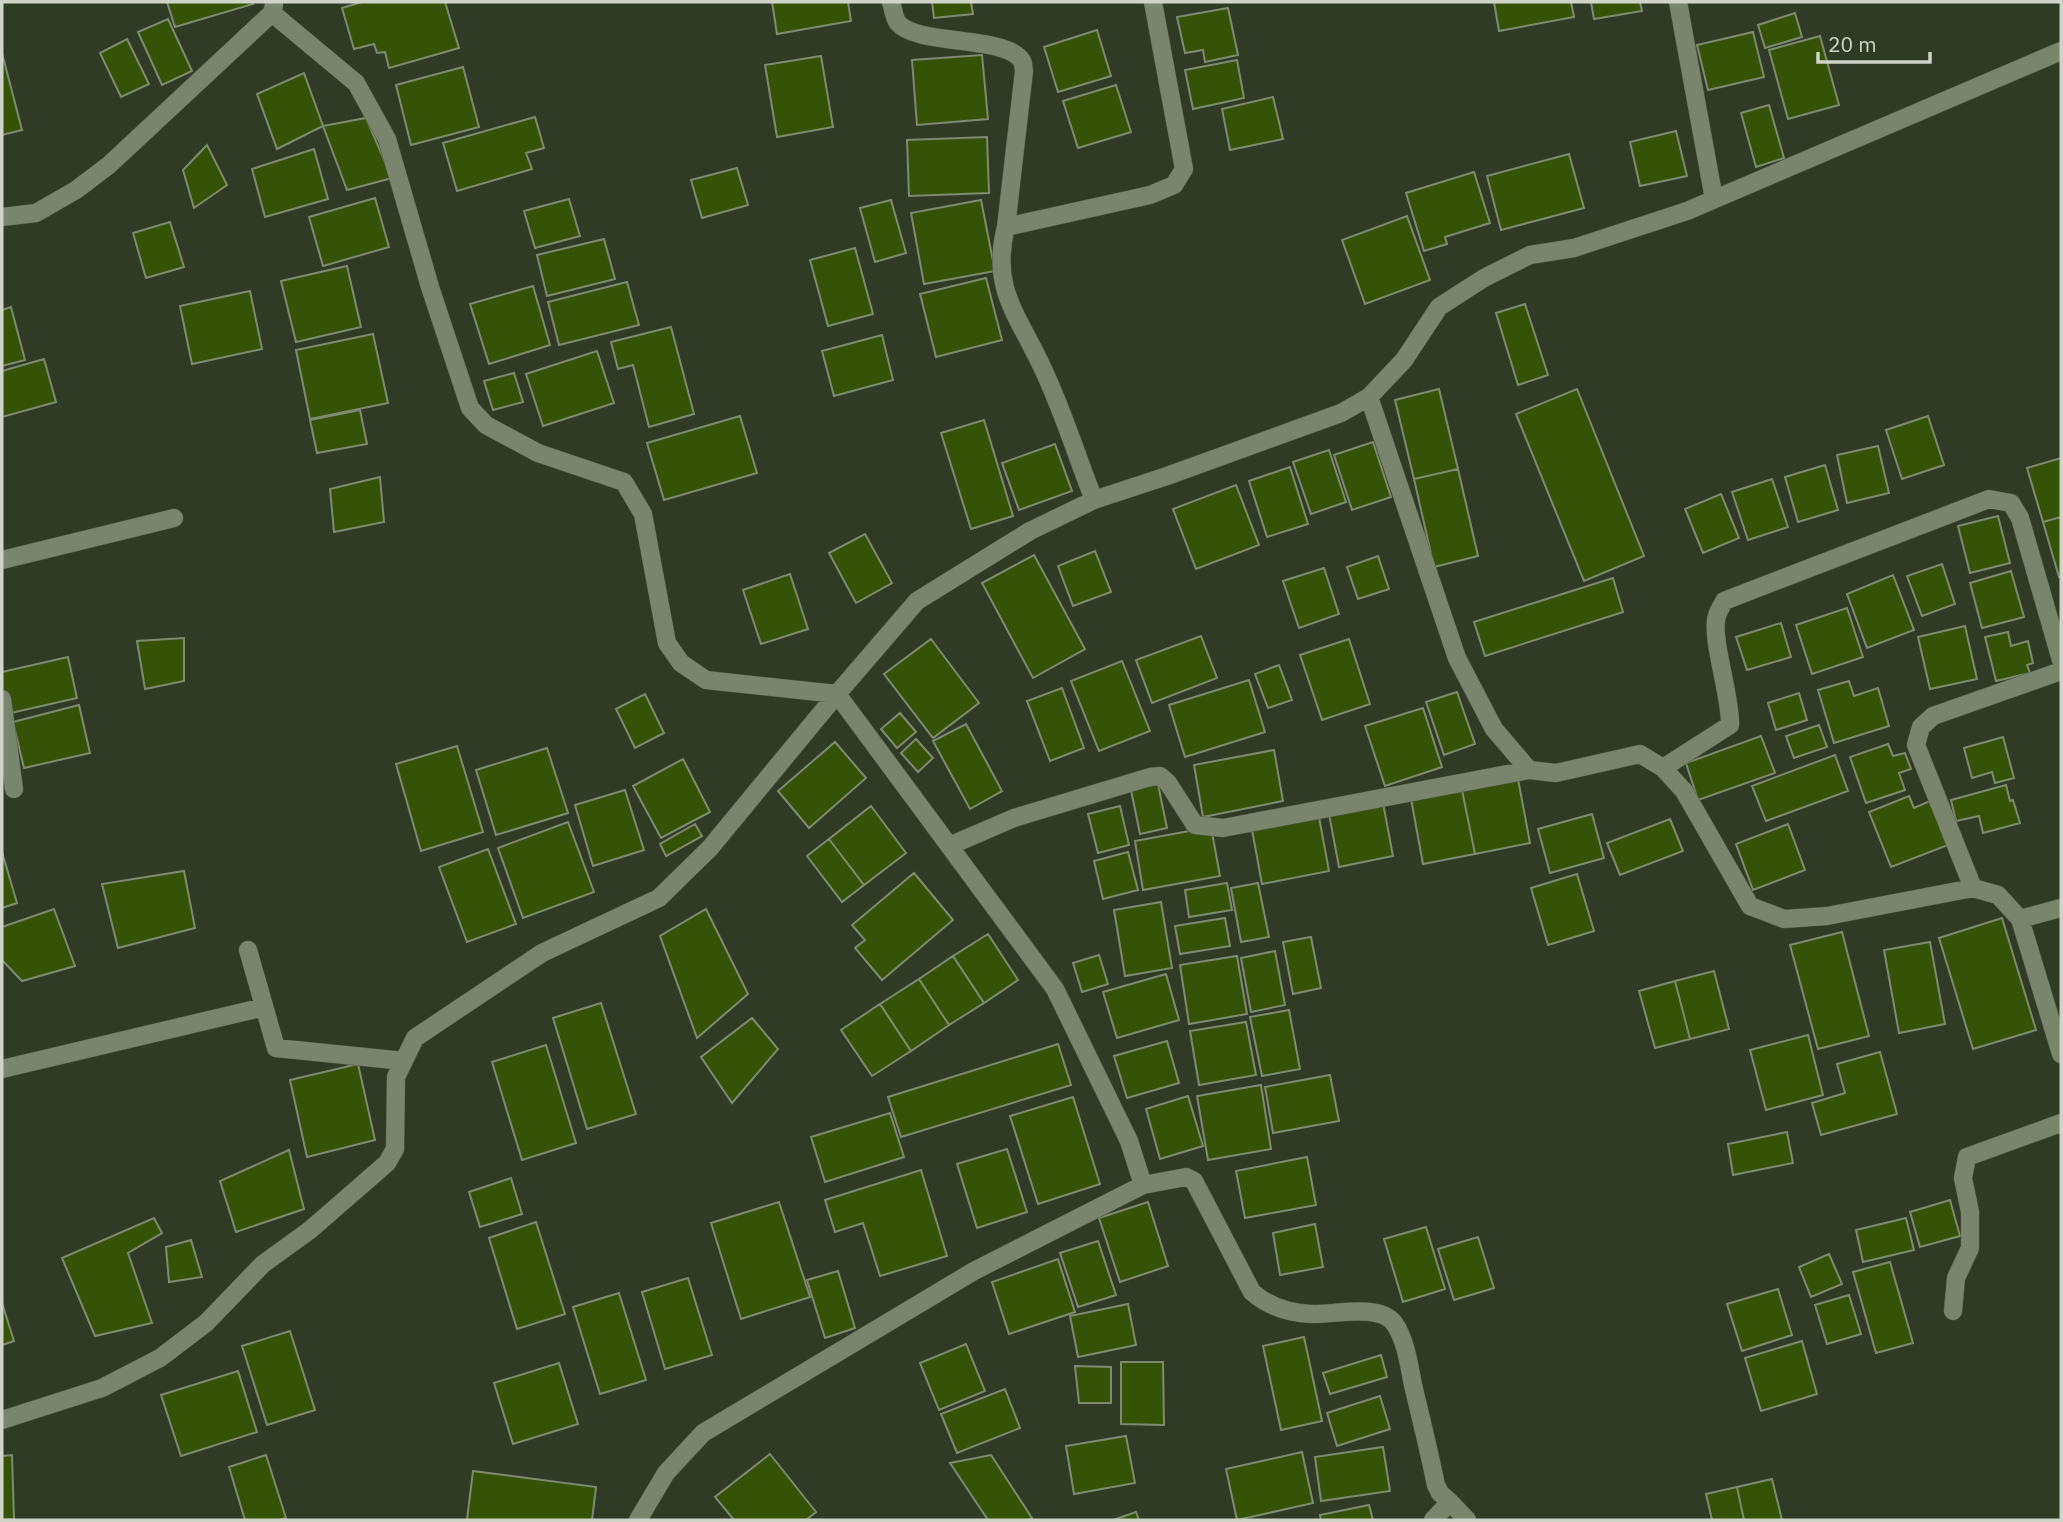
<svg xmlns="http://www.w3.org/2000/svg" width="2063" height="1522" font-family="'IBM Plex Sans',sans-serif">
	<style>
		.building { fill: #365207; stroke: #7e8b72; stroke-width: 2 }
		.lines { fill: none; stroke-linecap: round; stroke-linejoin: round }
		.minor-casing { stroke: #4f5745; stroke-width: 19 }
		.minor { stroke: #79856d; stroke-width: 18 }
	</style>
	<rect width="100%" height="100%" fill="#303b25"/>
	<path class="building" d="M167,2H252L253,4L175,27Z
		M362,2H445L459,48L389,68L385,52L377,53L374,44L354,49L342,8Z
		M772,2H848L851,21L777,34Z
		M932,2H971L973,14L934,18Z
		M1494,2H1571L1574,17L1499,31Z
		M1591,2H1640L1642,11L1594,19Z
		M1228,8L1238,55L1205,62L1203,50L1185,53L1177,17Z
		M1795,13L1802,37L1765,48L1758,25Z
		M168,19L192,71L162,85L138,32Z
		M1097,30L1111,76L1058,92L1044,47Z
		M1753,32L1764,77L1708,90L1697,45Z
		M1820,36L1839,105L1788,119L1769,50Z
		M127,39L149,84L121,97L100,53Z
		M2,53L22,130L2,135Z
		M982,55L988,119L917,125L912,60Z
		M821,56L833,127L777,137L765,65Z
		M1237,60L1244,98L1193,109L1185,70Z
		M463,67L479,127L411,145L396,85Z
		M304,73L323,126L277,149L257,94Z
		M1116,85L1131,132L1078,148L1063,101Z
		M1273,97L1283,139L1230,150L1222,109Z
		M1769,105L1784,158L1756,167L1741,113Z
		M535,117L544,148L526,153L532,169L457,191L443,143Z
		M366,118L392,178L347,190L323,126Z
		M1676,131L1687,176L1640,186L1630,142Z
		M987,137L989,193L909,196L907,140Z
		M207,145L227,185L194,208L183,170Z
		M314,149L328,199L265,217L252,169Z
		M1569,154L1584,208L1501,230L1487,176Z
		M737,168L748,205L702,218L691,180Z
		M1474,172L1490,223L1445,237L1447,244L1424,251L1406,193Z
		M375,198L389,247L323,266L309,217Z
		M569,199L580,236L535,248L524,211Z
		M891,200L906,253L875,262L860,208Z
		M981,200L995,271L924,284L911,213Z
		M1407,216L1430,280L1365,304L1342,240Z
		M170,222L184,267L146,278L133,233Z
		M604,239L615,279L547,296L537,255Z
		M855,248L873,314L828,326L810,260Z
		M347,266L361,327L296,342L281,281Z
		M986,278L1002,340L936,357L920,294Z
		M627,282L639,325L559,345L548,302Z
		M533,286L550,345L489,364L470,304Z
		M250,291L262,349L192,364L180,306Z
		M1525,304L1548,375L1518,385L1496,313Z
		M11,307L25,360L2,366V310Z
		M671,327L694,414L649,427L633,365L618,369L611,342Z
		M373,334L388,403L310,419L296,350Z
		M882,335L893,380L834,396L822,351Z
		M597,351L614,403L543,426L526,374Z
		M44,359L56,402L2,417V371Z
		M514,373L523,402L493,410L484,381Z
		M1439,389L1458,469L1414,479L1395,400Z
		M1577,389L1644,556L1584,581L1516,414Z
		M360,410L367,444L317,453L310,420Z
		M740,416L757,473L664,500L647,443Z
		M1928,416L1944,465L1902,479L1886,430Z
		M984,420L1013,516L971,529L941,433Z
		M1373,442L1391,497L1352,510L1334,455Z
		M1055,444L1072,491L1019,510L1002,463Z
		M1878,446L1889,493L1847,503L1837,455Z
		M1329,450L1346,502L1311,514L1293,462Z
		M2061,458V517L2043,522L2027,468Z
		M1825,465L1838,510L1798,522L1785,477Z
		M1290,467L1308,524L1267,537L1249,481Z
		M1458,469L1478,556L1434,567L1414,479Z
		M380,477L384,522L334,532L330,489Z
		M1772,479L1788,527L1748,540L1732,492Z
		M1236,485L1259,545L1196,569L1173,509Z
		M1721,494L1739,538L1703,553L1685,509Z
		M1998,516L2010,563L1970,573L1958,526Z
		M2061,517V577H2059L2043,522Z
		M865,534L892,583L856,603L829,553Z
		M1095,551L1111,592L1073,606L1058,566Z
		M1034,555L1085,649L1033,678L982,583Z
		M1378,556L1389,589L1358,599L1347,567Z
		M1942,564L1955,604L1922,616L1907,576Z
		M1324,568L1339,614L1299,628L1283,581Z
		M2011,571L2024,617L1982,628L1970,583Z
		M790,574L808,629L761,644L743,590Z
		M1893,575L1914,630L1867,648L1847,594Z
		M1613,578L1623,612L1485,656L1474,622Z
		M1847,608L1863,657L1812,674L1796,625Z
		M1781,623L1791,657L1747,670L1736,637Z
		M1965,626L1977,679L1930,689L1918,637Z
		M2008,632L2011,646L2028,641L2033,663L2027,665L2030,673L1996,681L1985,637Z
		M1201,636L1217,678L1152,703L1136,660Z
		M184,638V681L145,689L137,641Z
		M931,639L979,703L933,738L884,674Z
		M1349,639L1370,704L1322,720L1300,655Z
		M68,657L77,698L2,715V672Z
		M1122,661L1150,731L1099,751L1071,681Z
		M1279,665L1292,700L1268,708L1255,674Z
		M1249,680L1265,732L1185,757L1169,705Z
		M1849,681L1854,696L1878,688L1889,726L1834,743L1818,690Z
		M1062,688L1084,748L1050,761L1027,701Z
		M1457,692L1475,744L1444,755L1426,702Z
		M1799,693L1807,720L1776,730L1768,703Z
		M645,694L664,733L635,748L616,709Z
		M79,705L90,753L24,768L13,722Z
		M1423,708L1442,767L1385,786L1365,726Z
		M900,713L916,732L897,748L881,729Z
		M966,724L1002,791L970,809L933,741Z
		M1819,725L1827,747L1794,758L1786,736Z
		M1761,736L1775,773L1698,800L1686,763Z
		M2003,737L2014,778L1995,783L1992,772L1972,778L1964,748Z
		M916,739L933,758L918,772L901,753Z
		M835,742L866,778L809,828L778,791Z
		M1888,744L1893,756L1905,753L1911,769L1899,773L1905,790L1866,803L1850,757Z
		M457,746L483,832L421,851L396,764Z
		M547,748L568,813L496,835L476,770Z
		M1274,750L1283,801L1203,817L1194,765Z
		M1835,755L1848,791L1766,821L1752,786Z
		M683,759L710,812L661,838L633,786Z
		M1518,779L1530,843L1475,854L1462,790Z
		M1158,784L1167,828L1140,834L1131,790Z
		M2006,785L2010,801L2013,800L2020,823L1983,833L1979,816L1956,821L1951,800Z
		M625,790L644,850L593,866L575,805Z
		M1462,790L1475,854L1423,864L1411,799Z
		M1909,796L1914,808L1930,801L1948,845L1891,867L1869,812Z
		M1383,803L1393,856L1339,867L1329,814Z
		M871,806L906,853L864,885L829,839Z
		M1120,806L1129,845L1098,853L1088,814Z
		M1592,814L1604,858L1550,873L1538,829Z
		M1319,817L1329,871L1262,884L1252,830Z
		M1670,819L1683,851L1620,875L1607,843Z
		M568,822L594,892L523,918L498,848Z
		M695,824L702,836L666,856L660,844Z
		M1788,824L1805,870L1753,890L1736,844Z
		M1211,827L1220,876L1143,890L1135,841Z
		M829,839L864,885L842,902L807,856Z
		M488,849L516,924L467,942L439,867Z
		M2,852L17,903L2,908Z
		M1128,852L1138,890L1103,899L1094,861Z
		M184,871L195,928L118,948L102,884Z
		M914,873L953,920L882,980L855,948L865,940L852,925Z
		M1577,874L1594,931L1548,945L1531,888Z
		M1227,883L1232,910L1189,917L1185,890Z
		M1258,883L1269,937L1241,942L1231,888Z
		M1161,902L1172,968L1125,976L1114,910Z
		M54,909L75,966L22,981L2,960V927Z
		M706,909L748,994L697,1038L660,936Z
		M1225,918L1230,946L1180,954L1175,926Z
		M2002,918L2036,1030L1973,1049L1939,938Z
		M1842,932L1869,1036L1818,1049L1790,945Z
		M988,934L1018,980L984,1003L953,956Z
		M1311,937L1321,988L1293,994L1283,942Z
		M1930,942L1945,1024L1899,1033L1884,950Z
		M1275,951L1285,1005L1251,1012L1241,958Z
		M1099,955L1108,984L1082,992L1073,963Z
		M953,956L984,1003L949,1025L919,979Z
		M1237,956L1247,1014L1189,1024L1180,965Z
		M1714,971L1729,1029L1690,1039L1675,981Z
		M1166,974L1179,1020L1117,1038L1103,992Z
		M919,979L949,1025L911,1051L880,1004Z
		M1675,981L1690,1039L1655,1048L1639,991Z
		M601,1003L636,1114L587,1129L553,1018Z
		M880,1004L911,1051L872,1076L841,1030Z
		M1289,1010L1300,1069L1262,1076L1250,1017Z
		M752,1018L778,1049L732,1103L701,1057Z
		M1246,1022L1256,1075L1199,1085L1190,1031Z
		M1808,1035L1823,1095L1766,1110L1750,1050Z
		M1167,1041L1179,1083L1127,1098L1114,1056Z
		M1058,1044L1071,1085L901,1137L888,1097Z
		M546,1045L576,1143L522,1160L492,1062Z
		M1880,1052L1897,1114L1821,1135L1812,1103L1845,1093L1837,1064Z
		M358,1064L375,1140L307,1157L290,1080Z
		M1330,1075L1339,1121L1273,1133L1265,1087Z
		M1261,1085L1271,1149L1208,1160L1197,1096Z
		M1188,1096L1203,1146L1160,1159L1146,1109Z
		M1073,1097L1100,1184L1038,1204L1010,1116Z
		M890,1113L904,1157L825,1182L811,1137Z
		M1787,1132L1793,1163L1733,1175L1728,1144Z
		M1007,1149L1027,1212L977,1228L957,1164Z
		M289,1150L304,1209L236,1232L220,1181Z
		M1307,1157L1316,1205L1245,1218L1236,1171Z
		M921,1170L947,1256L880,1276L863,1223L835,1232L825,1200Z
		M511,1178L522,1214L480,1227L469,1192Z
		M1950,1200L1960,1236L1920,1247L1910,1212Z
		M779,1202L810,1297L741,1319L711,1223Z
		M1148,1202L1168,1266L1120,1282L1099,1218Z
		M154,1218L162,1233L128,1253L152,1323L95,1336L62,1258Z
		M1906,1218L1914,1250L1863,1262L1856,1230Z
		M536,1222L565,1314L517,1329L489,1238Z
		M1315,1224L1323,1267L1280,1275L1273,1233Z
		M1426,1227L1445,1289L1403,1302L1384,1239Z
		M1478,1237L1494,1288L1454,1300L1438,1249Z
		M191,1240L202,1277L169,1282L166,1247Z
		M1098,1241L1116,1295L1078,1307L1060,1253Z
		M1829,1254L1842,1284L1811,1297L1799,1267Z
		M1058,1259L1075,1312L1009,1334L992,1282Z
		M1890,1262L1913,1343L1876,1353L1853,1272Z
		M838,1271L855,1328L825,1338L807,1280Z
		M688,1278L712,1355L665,1369L642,1292Z
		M1778,1289L1792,1335L1742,1351L1727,1304Z
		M619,1293L646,1380L600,1394L573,1307Z
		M1849,1295L1861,1334L1827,1344L1815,1305Z
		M2,1303L14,1341L2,1345Z
		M1128,1304L1136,1345L1078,1357L1070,1316Z
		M290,1331L315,1410L267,1425L242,1346Z
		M1304,1337L1322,1421L1281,1430L1263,1346Z
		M1802,1341L1817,1394L1761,1411L1745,1358Z
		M966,1344L985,1391L939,1410L920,1363Z
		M1381,1355L1387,1377L1330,1394L1323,1373Z
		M1121,1362H1163L1164,1425L1121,1424Z
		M559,1363L578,1424L513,1444L494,1383Z
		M1075,1366L1111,1367V1403H1079Z
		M238,1371L257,1432L181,1456L161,1395Z
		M1005,1389L1020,1428L957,1453L941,1414Z
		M1380,1396L1390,1429L1337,1446L1327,1413Z
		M1126,1436L1135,1483L1074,1494L1066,1446Z
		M1383,1447L1390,1491L1321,1501L1315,1457Z
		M1302,1452L1313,1503L1237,1520L1226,1469Z
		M770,1454L816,1512L806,1520H734L715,1497Z
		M12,1455L14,1519L2,1520V1456Z
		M266,1455L286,1518L279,1520H245L229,1467Z
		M991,1455L1032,1518L1028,1520H988L950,1463Z
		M473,1471L596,1487L592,1520H467Z
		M1772,1479L1782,1520H1744L1737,1487Z
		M1737,1487L1744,1520H1712L1706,1494Z
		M1369,1505L1373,1520H1321L1320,1515Z
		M1136,1512L1139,1520H1113Z"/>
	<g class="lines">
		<g class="minor-casing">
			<path id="minor" d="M891,2C893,8 894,18 898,23C917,46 1007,35 1022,61C1024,64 1023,68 1024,71L1006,227
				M1678,2L1714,199
				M272,13L356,83L387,139L430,287L470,408L486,425L538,453L624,482L643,514L667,643L681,663L706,680L837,694L1055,989L1129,1141L1143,1185
				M2,217L36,213L76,190L109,165L272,13L274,5
				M1369,397L1457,658L1494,729L1529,770L1556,773L1640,754L1663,768L1684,791L1750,906L1784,919L1827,916L1973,888L1998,895L2020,919L2061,1054
				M1094,500C1077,457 1063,411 1043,369C1019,316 990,289 1006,227L1150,195L1174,185L1184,169L1153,2
				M2,560L174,518
				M2,699L14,789
				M1663,768L1730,725C1731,696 1710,636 1717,616C1718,611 1722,606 1724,601L1989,499L2011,503L2020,518L2061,660
				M949,846L1014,818L1150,777L1160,776L1168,783L1195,825L1223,828L1529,770
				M1973,888L1916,745L1921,727L1933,716L2061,671
				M2020,919L2061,908
				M248,950L276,1048L404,1061
				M2,1069L264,1007
				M1953,1311L1956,1278L1970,1248V1212L1963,1178L1967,1157L2061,1123
				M2,1420L102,1388L160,1358L206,1323L263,1264L310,1230L387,1163L395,1149L396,1077L415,1038L542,953L659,898L710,848L837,694L917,601L1030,531L1094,500L1167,476L1341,413L1369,397L1404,360L1439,307L1484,278L1530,255L1574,248L1687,211L2061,51
				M1450,1502L1467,1520
				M638,1520L666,1473L703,1433L974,1271L1143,1185L1186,1177L1194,1181L1252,1292C1268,1306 1289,1313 1311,1314C1333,1315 1379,1303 1394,1323C1406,1340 1409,1365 1413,1385C1421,1418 1429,1451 1436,1485L1440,1493L1450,1502L1433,1520"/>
		</g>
		<use href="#minor" class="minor"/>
	</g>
	<rect width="2063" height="1522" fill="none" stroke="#ced4c7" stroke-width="7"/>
	<path d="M1818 52v10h112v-10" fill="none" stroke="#ced4c7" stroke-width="3.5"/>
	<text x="1828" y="52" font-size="21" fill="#ced4c7" stroke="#303b25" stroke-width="5" paint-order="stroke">20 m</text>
</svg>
